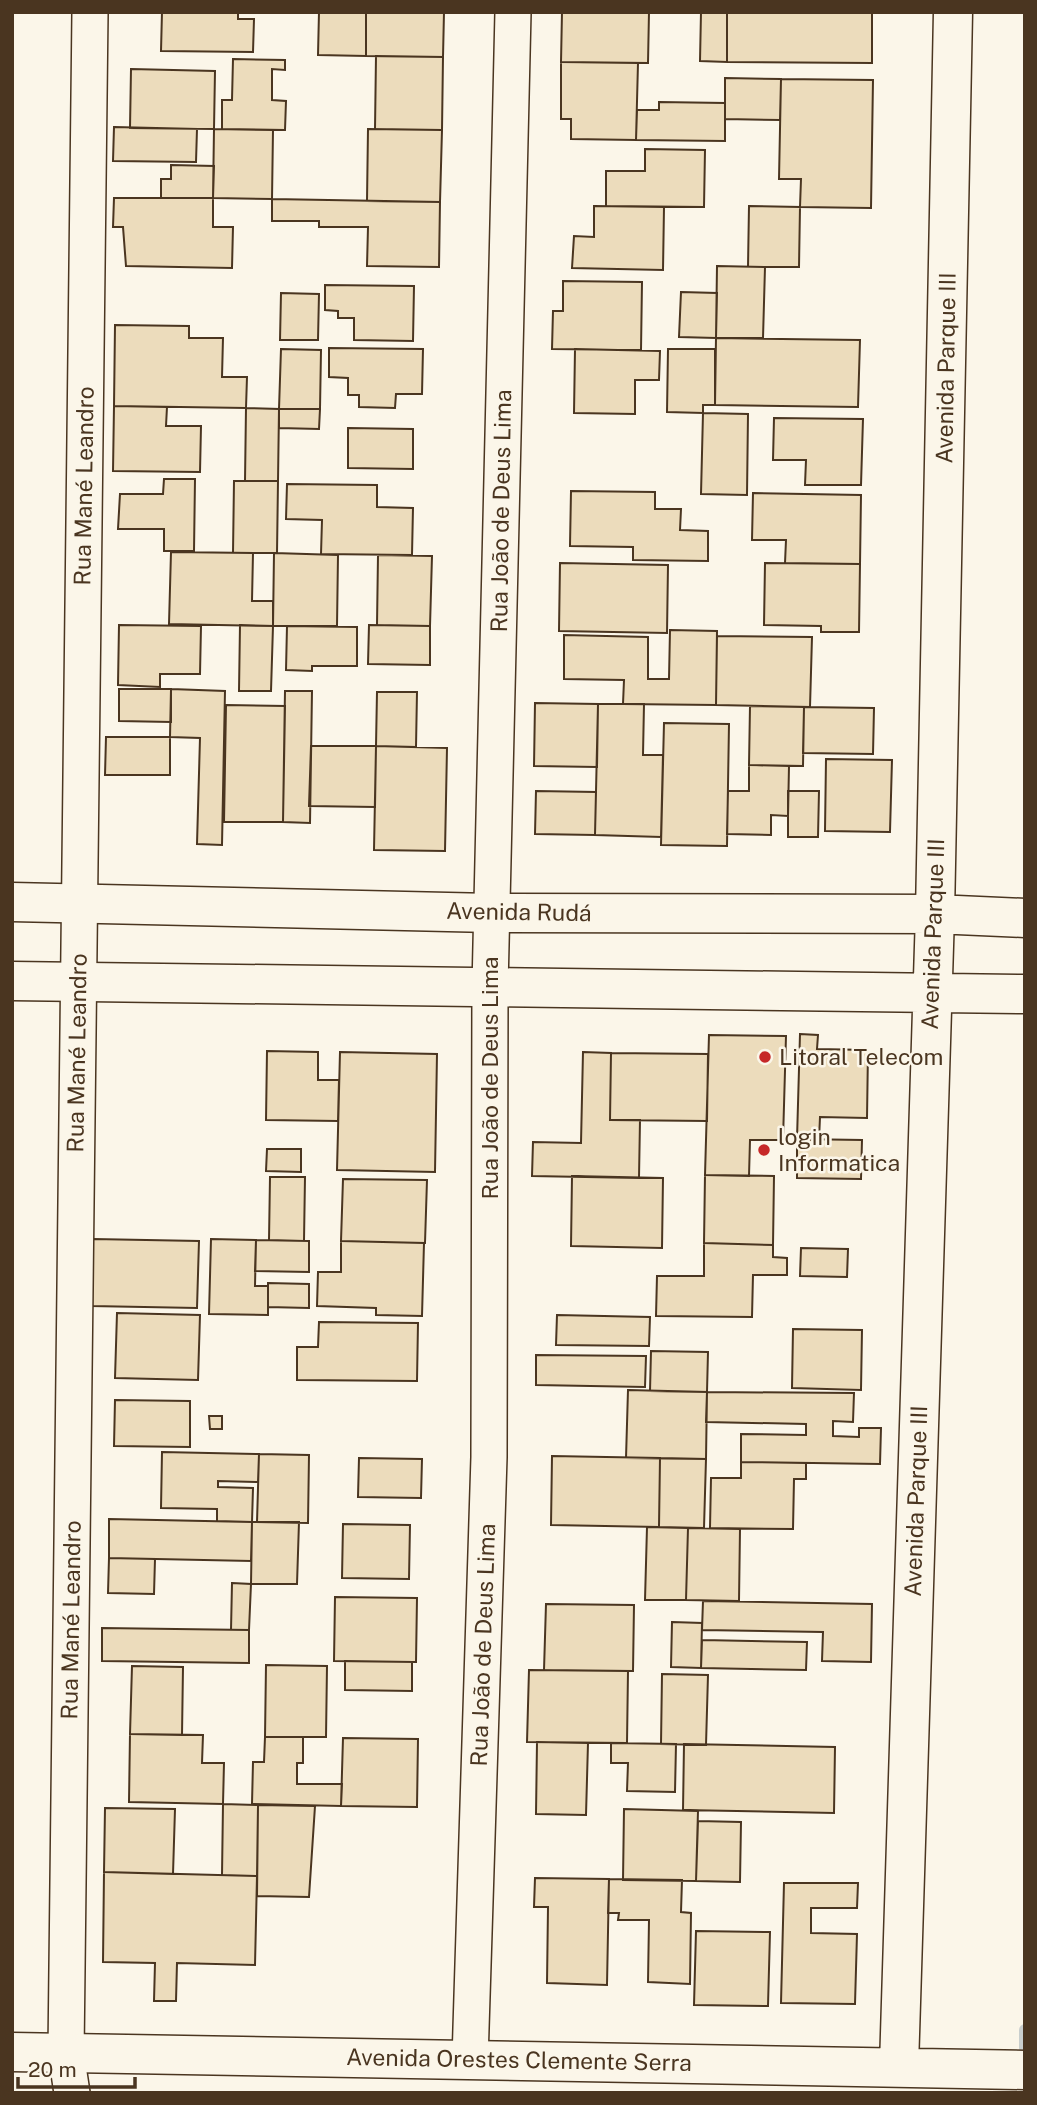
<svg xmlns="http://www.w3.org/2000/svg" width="1037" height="2105" font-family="'Public Sans',sans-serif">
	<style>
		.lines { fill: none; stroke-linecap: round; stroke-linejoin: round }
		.stream { stroke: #c9cecd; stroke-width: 12 }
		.building { fill: #ecdcbc; stroke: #4a3520; stroke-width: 2 }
		.street-casing { stroke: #4a3520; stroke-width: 38 }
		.secondary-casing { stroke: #4a3520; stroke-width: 41 }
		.street { stroke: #fbf6e9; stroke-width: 35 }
		.secondary { stroke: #fbf6e9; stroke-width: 38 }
		.poi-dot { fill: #c62828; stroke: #fbf6e9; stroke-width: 2.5 }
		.labels { text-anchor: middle; stroke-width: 5; stroke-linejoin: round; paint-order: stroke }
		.street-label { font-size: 23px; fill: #4a3520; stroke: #fbf6e9 }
		.poi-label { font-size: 23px; fill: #4a3520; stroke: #fbf6e9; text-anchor: start }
	</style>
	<rect width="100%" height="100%" fill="#fbf6e9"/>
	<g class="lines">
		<path class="stream" d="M1025,2048V2030"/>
	</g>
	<path class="building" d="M162,12H238V19H254L253,52L161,51Z
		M319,12H366V56L318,55Z
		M366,12H444L443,57L366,56Z
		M562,12H649L648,63L561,62Z
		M701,12H727V62L700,61Z
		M727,12H872V63L727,62Z
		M376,56L443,57L442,130L375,129Z
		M233,59L285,60V70L272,69V100L286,101L285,130L222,129V100H232Z
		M561,62L638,63L636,140L571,139V119H561Z
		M131,69L215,71L214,129L130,128Z
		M725,78L781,79L780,120L725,119Z
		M781,79L873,80L871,208L800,207L801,179H779Z
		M659,102L725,103V141L636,140L637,110H659Z
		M114,127L197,129L196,162L113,161Z
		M214,129L273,130L272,199L213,198Z
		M368,129L442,130L440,202L367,201Z
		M645,149L705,150L704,207L606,206V171H645Z
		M171,165L214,166L213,198H161V179H171Z
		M114,198H213V227H233L232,268L126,266L123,227H113Z
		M272,199L440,202L439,267L367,266L368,227H319V221H272Z
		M594,206L664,207L663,270L572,268L574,236L594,237Z
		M749,206L800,207L799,267H748Z
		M717,266L765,267L763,338H716Z
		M563,281L642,282L641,350L552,349L553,311H563Z
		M325,285L414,286L413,341L354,340V318H338V311L325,310Z
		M681,292L717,293L716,338L679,337Z
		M281,293L319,294L318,340H280Z
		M115,325L189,326V338H223L222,377H247L246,408L114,406Z
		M716,338L860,340L858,407L715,405Z
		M329,348L423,349L422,394H396L395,408L359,407V395H348V378L329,377Z
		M281,349L321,350L320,409H279Z
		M575,349L660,351L659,380H635V414L574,413Z
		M668,349H715V405H703V413L667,412Z
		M114,406L167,407L166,426H201L200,472L113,471Z
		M246,408L279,409L278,481H245Z
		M279,409H320L319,429L279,428Z
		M703,413L748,414L747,495L701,494Z
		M774,418L863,419L861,485H805L806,460H773Z
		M348,428L413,429V469L348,468Z
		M164,479H195L194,551H164V529H118L120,494H163Z
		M234,481H278L277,553H233Z
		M287,484L377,485V507L413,508L412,555L321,554L322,520L286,519Z
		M571,491L655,492V509H681L680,530L708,531V561L633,560V547L570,546Z
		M753,493L861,495L860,564L785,563L786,540H752Z
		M171,552L253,553L252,601H273V626L169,624Z
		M274,553L338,555L337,626H273Z
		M378,555L432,556L430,626L377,625Z
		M560,563L668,565L667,633L559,631Z
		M765,563L860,564L859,632H821V626L764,625Z
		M119,625L201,626L200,674H160V687L118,685Z
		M240,625L273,626L271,691H239Z
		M369,625L430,626V665L368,664Z
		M287,626L357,627V666H312V671L286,670Z
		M670,630L717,631L716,705L623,704L624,680L564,679V635L648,637V679H669Z
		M717,636L812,637L810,707L716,705Z
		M119,689H171V722L119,721Z
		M171,689L225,691L222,845L197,844L200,738L170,737Z
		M285,691H312L310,823L283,822Z
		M377,692H417L416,747L376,746Z
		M535,703L598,704L597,767L534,766Z
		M598,704H644L643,755H663L661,837L595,835Z
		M226,705L285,706L283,822H224Z
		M750,706L804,707L803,766L749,765Z
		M804,707L874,708L873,754L803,753Z
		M664,723L729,724L727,846L661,845Z
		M106,737H170V775H105Z
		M311,746H376L375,807L309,806Z
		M376,746L447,748L445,851L374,850Z
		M826,759L892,760L890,832L825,831Z
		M749,765L789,766L788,816L771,815V835L727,834L728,791H749Z
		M536,791L596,792L595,835L535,834Z
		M788,791H819L818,837H788Z
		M800,1034L818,1035L817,1049L868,1050L867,1118L820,1117L819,1140L797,1139Z
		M709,1035L786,1036L783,1140H750L749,1176L705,1175Z
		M267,1051L318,1052V1080H339L338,1121L266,1120Z
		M340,1052L437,1054L435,1172L337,1170Z
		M583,1052L611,1053L610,1120H640L639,1178L532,1176L533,1142L581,1143Z
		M611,1053L708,1054L707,1121L610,1120Z
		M797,1139L862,1140L861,1179L797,1178Z
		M267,1149H301V1172L266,1171Z
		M705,1175L774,1176L773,1245L704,1243Z
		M572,1176L663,1178L662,1248L571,1246Z
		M270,1177H305L304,1241L269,1240Z
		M343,1179L427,1180L425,1243L341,1241Z
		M93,1239L199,1241L197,1308L91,1306Z
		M211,1239L256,1240L255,1286H268V1315L209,1314Z
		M256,1240L309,1241V1272L255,1271Z
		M341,1241L424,1243L422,1316L376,1315V1308L317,1306L318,1272H341Z
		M704,1243L773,1245V1257L787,1258V1275H753L752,1317L656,1316L657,1276H704Z
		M801,1248L848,1249L847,1277L800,1276Z
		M268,1283L309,1284V1308L268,1307Z
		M117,1313L200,1315L198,1380L115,1378Z
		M557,1315L650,1317L649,1346L556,1345Z
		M319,1322L418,1323L417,1381L297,1380V1347H318Z
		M793,1329L862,1330L861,1390L792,1388Z
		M651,1351L708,1352L707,1392L650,1391Z
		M536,1355L646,1356L645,1387L536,1385Z
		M628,1390L707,1392L706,1459L626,1458Z
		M707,1392L854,1393L853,1422L833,1421V1436L859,1437V1428H881L880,1464L741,1462V1434L806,1435V1424L706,1422Z
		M115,1400L190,1401V1447L114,1446Z
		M209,1416H222V1429H210Z
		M162,1452L259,1454L258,1482L218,1481V1487L253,1488L252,1522L217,1521V1509L161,1508Z
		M259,1454L309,1455L308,1523L257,1522Z
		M552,1456L660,1458L659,1527L551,1525Z
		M359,1458L422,1459L421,1498L358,1497Z
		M660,1458L706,1459L704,1528L659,1527Z
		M741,1462L806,1463V1479H794L793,1529L710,1528L711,1478H741Z
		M109,1519L252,1522L251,1561L109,1558Z
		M252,1522H299L297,1584H251Z
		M343,1524L410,1525L409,1579L342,1578Z
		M647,1527L688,1528L686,1600H645Z
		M688,1528L740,1529L739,1601L686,1600Z
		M109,1558L155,1559L154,1594L108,1593Z
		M232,1583L251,1584L249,1630H231Z
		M335,1597L417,1598L416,1662L334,1661Z
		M703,1601L872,1604L871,1662L822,1661L823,1632L702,1630Z
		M546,1604L634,1605L633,1671L544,1670Z
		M672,1622L702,1623L701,1668L671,1667Z
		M102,1628L249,1630V1663L102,1661Z
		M702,1640L807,1642L806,1670L701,1668Z
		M345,1661L412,1662V1691L345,1690Z
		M266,1665L327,1666L326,1737H265Z
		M132,1666L183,1667L182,1735L130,1734Z
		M529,1670L628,1671L627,1743L527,1742Z
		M662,1674L708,1675L706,1745L661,1744Z
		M130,1734L203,1735L202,1763H224L223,1804L129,1802Z
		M265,1737H303V1763H297V1784H342L341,1806L252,1804L253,1762H264Z
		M343,1738L418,1739L417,1807L341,1806Z
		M537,1742L588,1743L586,1815L536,1814Z
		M611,1743L676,1744L675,1792L627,1791L628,1763H611Z
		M684,1744L835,1747L834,1813L683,1810Z
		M223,1804L258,1805L257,1876L222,1875Z
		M258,1805L315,1806L309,1897L257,1896Z
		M105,1808L175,1809L173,1874L104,1872Z
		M624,1809L698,1811L696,1881L623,1880Z
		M698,1821L741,1822L740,1882L696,1881Z
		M104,1872L257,1876L255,1965L177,1963L176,2001H154L155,1963L103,1962Z
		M535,1878L609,1879L607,1985L547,1983L548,1907H534Z
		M609,1879L682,1880L681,1912L691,1913L690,1984L648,1982L649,1920H618L619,1913H608Z
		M784,1883H858L857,1908H811V1933L857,1934L855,2004L781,2003Z
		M696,1931L770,1932L768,2006L694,2005Z"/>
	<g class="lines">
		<g class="street-casing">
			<path id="street" d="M470,2060L489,1457L490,987L513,12
				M72,2093L66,2053L90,12"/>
		</g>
		<g class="secondary-casing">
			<path id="secondary" d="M12,902L491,913L935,914L1025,918
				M12,981L1025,994
				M12,2052L1025,2070
				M899,2066L935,914L953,12"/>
		</g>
		<use href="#street" class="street"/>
		<use href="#secondary" class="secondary"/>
	</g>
	<g class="poi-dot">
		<circle cx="765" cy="1057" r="7"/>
		<circle cx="764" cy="1150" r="7"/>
	</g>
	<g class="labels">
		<g class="street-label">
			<text transform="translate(946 368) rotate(-89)" y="8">Avenida Parque III</text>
			<text transform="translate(84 486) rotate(-89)" y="8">Rua Mané Leandro</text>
			<text transform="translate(501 511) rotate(-89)" y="8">Rua João de Deus Lima</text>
			<text transform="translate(519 912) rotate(1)" y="8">Avenida Rudá</text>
			<text transform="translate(933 934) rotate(-88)" y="8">Avenida Parque III</text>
			<text transform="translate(77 1053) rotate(-89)" y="8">Rua Mané Leandro</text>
			<text transform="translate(490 1078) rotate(-90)" y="8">Rua João de Deus Lima</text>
			<text transform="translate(916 1501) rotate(-88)" y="8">Avenida Parque III</text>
			<text transform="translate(71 1620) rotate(-89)" y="8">Rua Mané Leandro</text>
			<text transform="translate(483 1645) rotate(-88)" y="8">Rua João de Deus Lima</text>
			<text transform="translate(519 2060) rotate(1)" y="8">Avenida Orestes Clemente Serra</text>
		</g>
		<g class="poi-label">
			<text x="779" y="1065">Litoral Telecom</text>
			<text x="778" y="1145">login<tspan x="778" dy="26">Informatica</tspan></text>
		</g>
	</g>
	<rect width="1037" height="2105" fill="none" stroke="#4a3520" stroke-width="28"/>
	<path d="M18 2077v10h117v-10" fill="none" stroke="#4a3520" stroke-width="3.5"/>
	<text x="28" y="2077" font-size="21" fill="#4a3520" stroke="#fbf6e9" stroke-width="5" paint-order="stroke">20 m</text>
</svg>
